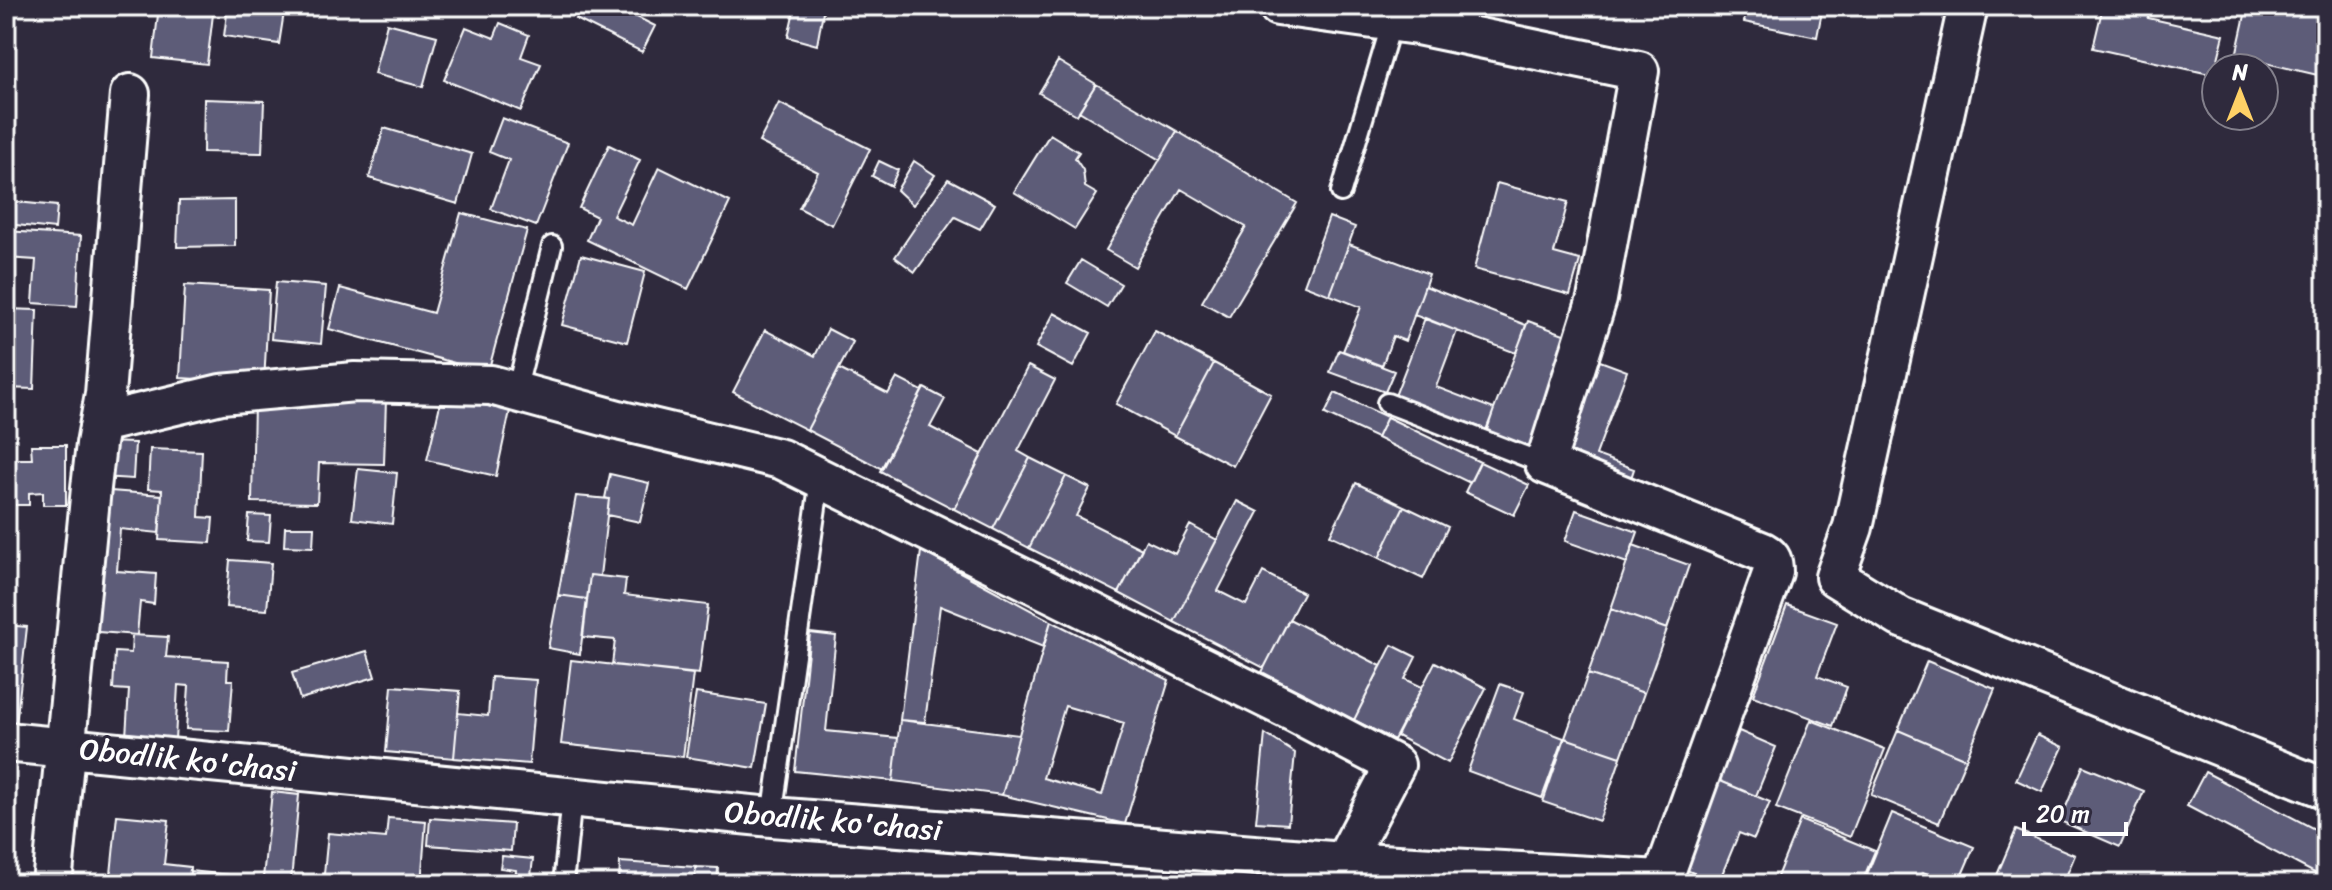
<svg xmlns="http://www.w3.org/2000/svg" width="2332" height="890" font-family="Sriracha,sans-serif">
	<style>
		.building { fill: #5d5b78; stroke: #fff; stroke-width: 2; fill-rule: evenodd }
		.lines { fill: none; stroke-linecap: round; stroke-linejoin: round }
		.lane-casing { stroke: #fff; stroke-width: 24 }
		.street-casing { stroke: #fff; stroke-width: 44 }
		.lane { stroke: #2f2a3d; stroke-width: 18 }
		.street { stroke: #2f2a3d; stroke-width: 38 }
		.labels { text-anchor: middle; stroke-width: 6; stroke-linejoin: round; paint-order: stroke }
		.street-label { font-size: 30px; fill: #fff; stroke: #2f2a3d }
	</style>
	<rect width="100%" height="100%" fill="#2f2a3d"/>
	<filter id="ink" filterUnits="userSpaceOnUse"><feTurbulence type="fractalNoise" baseFrequency=".0125" numOctaves="2"/><feDisplacementMap in="SourceGraphic" scale="16" xChannelSelector="R" yChannelSelector="G"/><feConvolveMatrix kernelMatrix="1 2 1 2 8 2 1 2 1" color-interpolation-filters="sRGB"/></filter>
	<g filter="url(#ink)">
		<path class="building" d="M159,6H214L207,64L153,58Z
			M228,6H285L279,44L224,36Z
			M583,6H615L655,26L642,52L576,19Z
			M795,6H824L817,45L788,37Z
			M1747,6H1823L1817,37L1744,22Z
			M2103,6H2150L2148,18L2224,35L2214,75L2093,48Z
			M2247,6H2285L2326,16V77L2236,56Z
			M387,23L437,36L423,87L374,74Z
			M500,23L529,35L521,57L541,64L521,111L444,80L466,27L494,38Z
			M1058,61L1096,84L1077,115L1039,93Z
			M1096,84L1177,131L1160,160L1079,111Z
			M204,99L264,101L262,153L203,152Z
			M779,103L870,149L832,225L799,208L818,172L759,142Z
			M502,118L568,143L536,226L491,209L509,160L489,152Z
			M384,128L472,154L458,204L369,178Z
			M1177,131L1297,203L1229,317L1202,302L1246,227L1181,189L1135,267L1106,250Z
			M1050,134L1079,152L1075,158L1083,170L1085,187L1097,194L1075,229L1014,192Z
			M609,145L640,160L613,216L632,225L659,167L730,202L688,289L587,240L597,217L579,208Z
			M879,161L898,170L891,186L872,176Z
			M914,161L935,175L913,205L897,190Z
			M948,179L995,204L980,229L955,217L915,272L895,257Z
			M1497,183L1568,202L1554,253L1580,260L1570,295L1474,269Z
			M235,200V246L177,247L179,201Z
			M6,201L57,206L55,229L6,224Z
			M461,213L527,230L488,372L329,329L340,288L433,313Z
			M1329,217L1355,227L1330,295L1304,285Z
			M6,231L81,236L77,306L33,303L36,260L6,258Z
			M1349,244L1429,274L1405,341L1393,336L1382,366L1343,351L1361,307L1330,295Z
			M581,255L645,272L627,342L562,325Z
			M1081,260L1121,284L1107,307L1067,283Z
			M276,282L326,286L321,344L271,339Z
			M185,285L269,290L264,383L180,378Z
			M1425,286L1526,325L1516,353L1414,315Z
			M6,309L37,310L34,389L6,388Z
			M1054,313L1091,333L1073,367L1036,347Z
			M1425,318L1457,331L1436,387L1494,409L1487,430L1395,396Z
			M1528,321L1575,338L1532,451L1485,433Z
			M828,329L853,342L807,430L733,392L765,330L815,356Z
			M1155,331L1214,363L1175,436L1116,404Z
			M1339,350L1394,371L1385,392L1330,372Z
			M1600,361L1627,371L1596,455L1634,469L1627,490L1561,466Z
			M1214,363L1271,394L1233,466L1175,436Z
			M1028,366L1055,380L1018,451L1030,458L993,529L954,509Z
			M839,369L888,394L897,378L922,391L882,469L807,430Z
			M924,388L945,399L930,427L982,454L954,509L880,471Z
			M1335,393L1387,417L1377,438L1325,414Z
			M442,396L510,411L496,476L427,460Z
			M386,399L384,464L319,463L317,503L252,502L254,403Z
			M1387,417L1480,462L1470,483L1377,438Z
			M103,442L135,443L133,479L101,477Z
			M31,445H66V505H43V492L29,493V505H12L11,459H32Z
			M150,449L202,451L199,517L213,518L211,543L159,540L162,490L148,489Z
			M1030,458L1066,476L1029,548L993,529Z
			M1480,462L1529,485L1514,515L1465,492Z
			M358,469L397,473L392,524L352,519Z
			M610,474L649,483L640,522L607,515L609,499L605,498Z
			M1066,476L1090,488L1076,516L1142,549L1119,593L1029,548Z
			M1356,483L1404,506L1379,558L1330,535Z
			M97,490L162,495L159,533L120,529L117,571L156,574L154,604L140,602L137,635L85,631Z
			M576,496L609,499L600,576L590,575L587,599L558,595Z
			M1237,501L1259,512L1218,591L1246,605L1263,572L1303,593L1264,668L1174,622Z
			M1404,506L1448,527L1423,579L1379,558Z
			M1576,510L1638,532L1627,563L1565,541Z
			M249,515L271,516L269,542L247,541Z
			M1190,525L1217,540L1174,622L1119,593L1146,540L1175,554Z
			M285,527H314L313,547L284,546Z
			M1633,545L1689,565L1667,629L1611,609Z
			M921,551L1051,621L1043,647L940,606L925,722L900,720Z
			M230,560L271,563L267,610L226,607Z
			M590,575L626,579L624,595L708,605L699,674L612,665L615,640L583,637Z
			M558,595L587,599L580,654L548,648Z
			M1787,605L1837,623L1817,676L1847,687L1833,726L1753,696Z
			M1611,609L1667,629L1644,693L1588,674Z
			M1289,619L1381,666L1354,720L1262,672Z
			M1051,621L1169,680L1125,824L1002,795ZM1065,706L1124,723L1102,795L1043,778Z
			M6,625L27,627L16,725L6,724Z
			M810,633L836,636L826,731L898,738L893,781L795,771Z
			M132,635L168,637L166,657L228,661L227,680H233L229,731L186,729L189,686L178,685L175,740L126,736L129,690L113,689L115,652L131,653Z
			M1392,645L1416,657L1405,679L1422,687L1394,740L1354,720Z
			M367,651L375,677L300,699L292,673Z
			M571,660L693,674L683,757L561,744Z
			M1927,661L1995,689L1966,759L1898,730Z
			M1435,662L1486,688L1448,763L1397,736Z
			M1588,674L1644,693L1621,757L1565,738Z
			M491,677L536,680L529,764L454,758L458,713L488,716Z
			M1500,684L1524,692L1514,719L1564,738L1542,798L1468,771Z
			M392,686L460,691L454,758L386,752Z
			M696,693L766,704L755,768L686,757Z
			M900,720L1019,735L1002,795L893,781Z
			M1811,720L1885,749L1850,837L1776,808Z
			M1898,730L1966,759L1939,823L1871,795Z
			M1739,731L1776,747L1756,796L1718,780Z
			M1265,734L1295,753L1288,824L1256,822Z
			M2037,735L2063,747L2042,792L2016,780Z
			M1565,738L1621,757L1599,821L1543,802Z
			M2083,766L2144,791L2120,847L2060,821Z
			M2205,772L2326,835V879L2187,806Z
			M1718,780L1770,802L1754,839L1739,833L1718,884L1682,868Z
			M272,792L299,795L291,881L263,878Z
			M1892,813L1974,847L1958,884H1952L1923,872L1918,884H1863Z
			M117,815L169,820L164,864L190,867L189,884H110Z
			M388,818L426,821L421,884H323L328,833L386,838Z
			M430,818L513,824L511,851L428,845Z
			M1800,820L1875,851L1861,884H1774Z
			M2016,830L2075,855L2063,884H2019L1997,875Z
			M502,856L533,859L530,884H515L516,870L500,868Z
			M620,862L696,867L695,884H619Z
			M696,867L718,868L717,884H695Z
			M190,871L291,881L290,884H189Z"/>
		<g class="lines">
			<g class="lane-casing">
				<path id="lane" d="M1341,192L1392,22
					M516,392L552,246
					M1387,403L1545,464
					M772,817L820,479
					M563,884L572,798"/>
			</g>
			<g class="street-casing">
				<path id="street" d="M1278,6L1417,25L1639,71L1597,299L1545,464L1763,552C1772,557 1773,562 1773,572L1661,884
					M1968,6L1853,527L1835,577L1900,617L2326,789
					M100,423L221,394L355,382L491,385L622,421L781,459L1294,712L1395,765L1344,862
					M6,742L772,817L1344,862L1661,880
					M52,884L91,488L96,444L105,394L130,94"/>
			</g>
			<use href="#lane" class="lane"/>
			<use href="#street" class="street"/>
		</g>
	</g>
	<g class="labels">
		<g class="street-label">
			<text transform="translate(188 760) rotate(6)" y="10">Obodlik ko'chasi</text>
			<text transform="translate(833 821) rotate(5)" y="10">Obodlik ko'chasi</text>
		</g>
	</g>
	<rect width="2332" height="890" fill="none" stroke="#2f2a3d" stroke-width="32"/>
	<rect x="16" y="16" width="2300" height="858" fill="none" stroke="#fff" stroke-width="3" filter="url(#ink)"/>
	<g transform="translate(2240 92)"><circle r="38" fill="#2f2a3d" stroke="#827f8b" stroke-width="2"/>
	<path d="M0-6L14 30L0 20L-14 30Z" fill="#ffd166"/>
	<text y="-12" font-size="22" font-weight="bold" text-anchor="middle" fill="#ffffff">N</text>
	</g>
	<path d="M2024 822v12h102v-12" fill="none" stroke="#ffffff" stroke-width="4"/>
	<text x="2036" y="822" font-size="24" fill="#ffffff" stroke="#2f2a3d" stroke-width="6" paint-order="stroke">20 m</text>
</svg>
